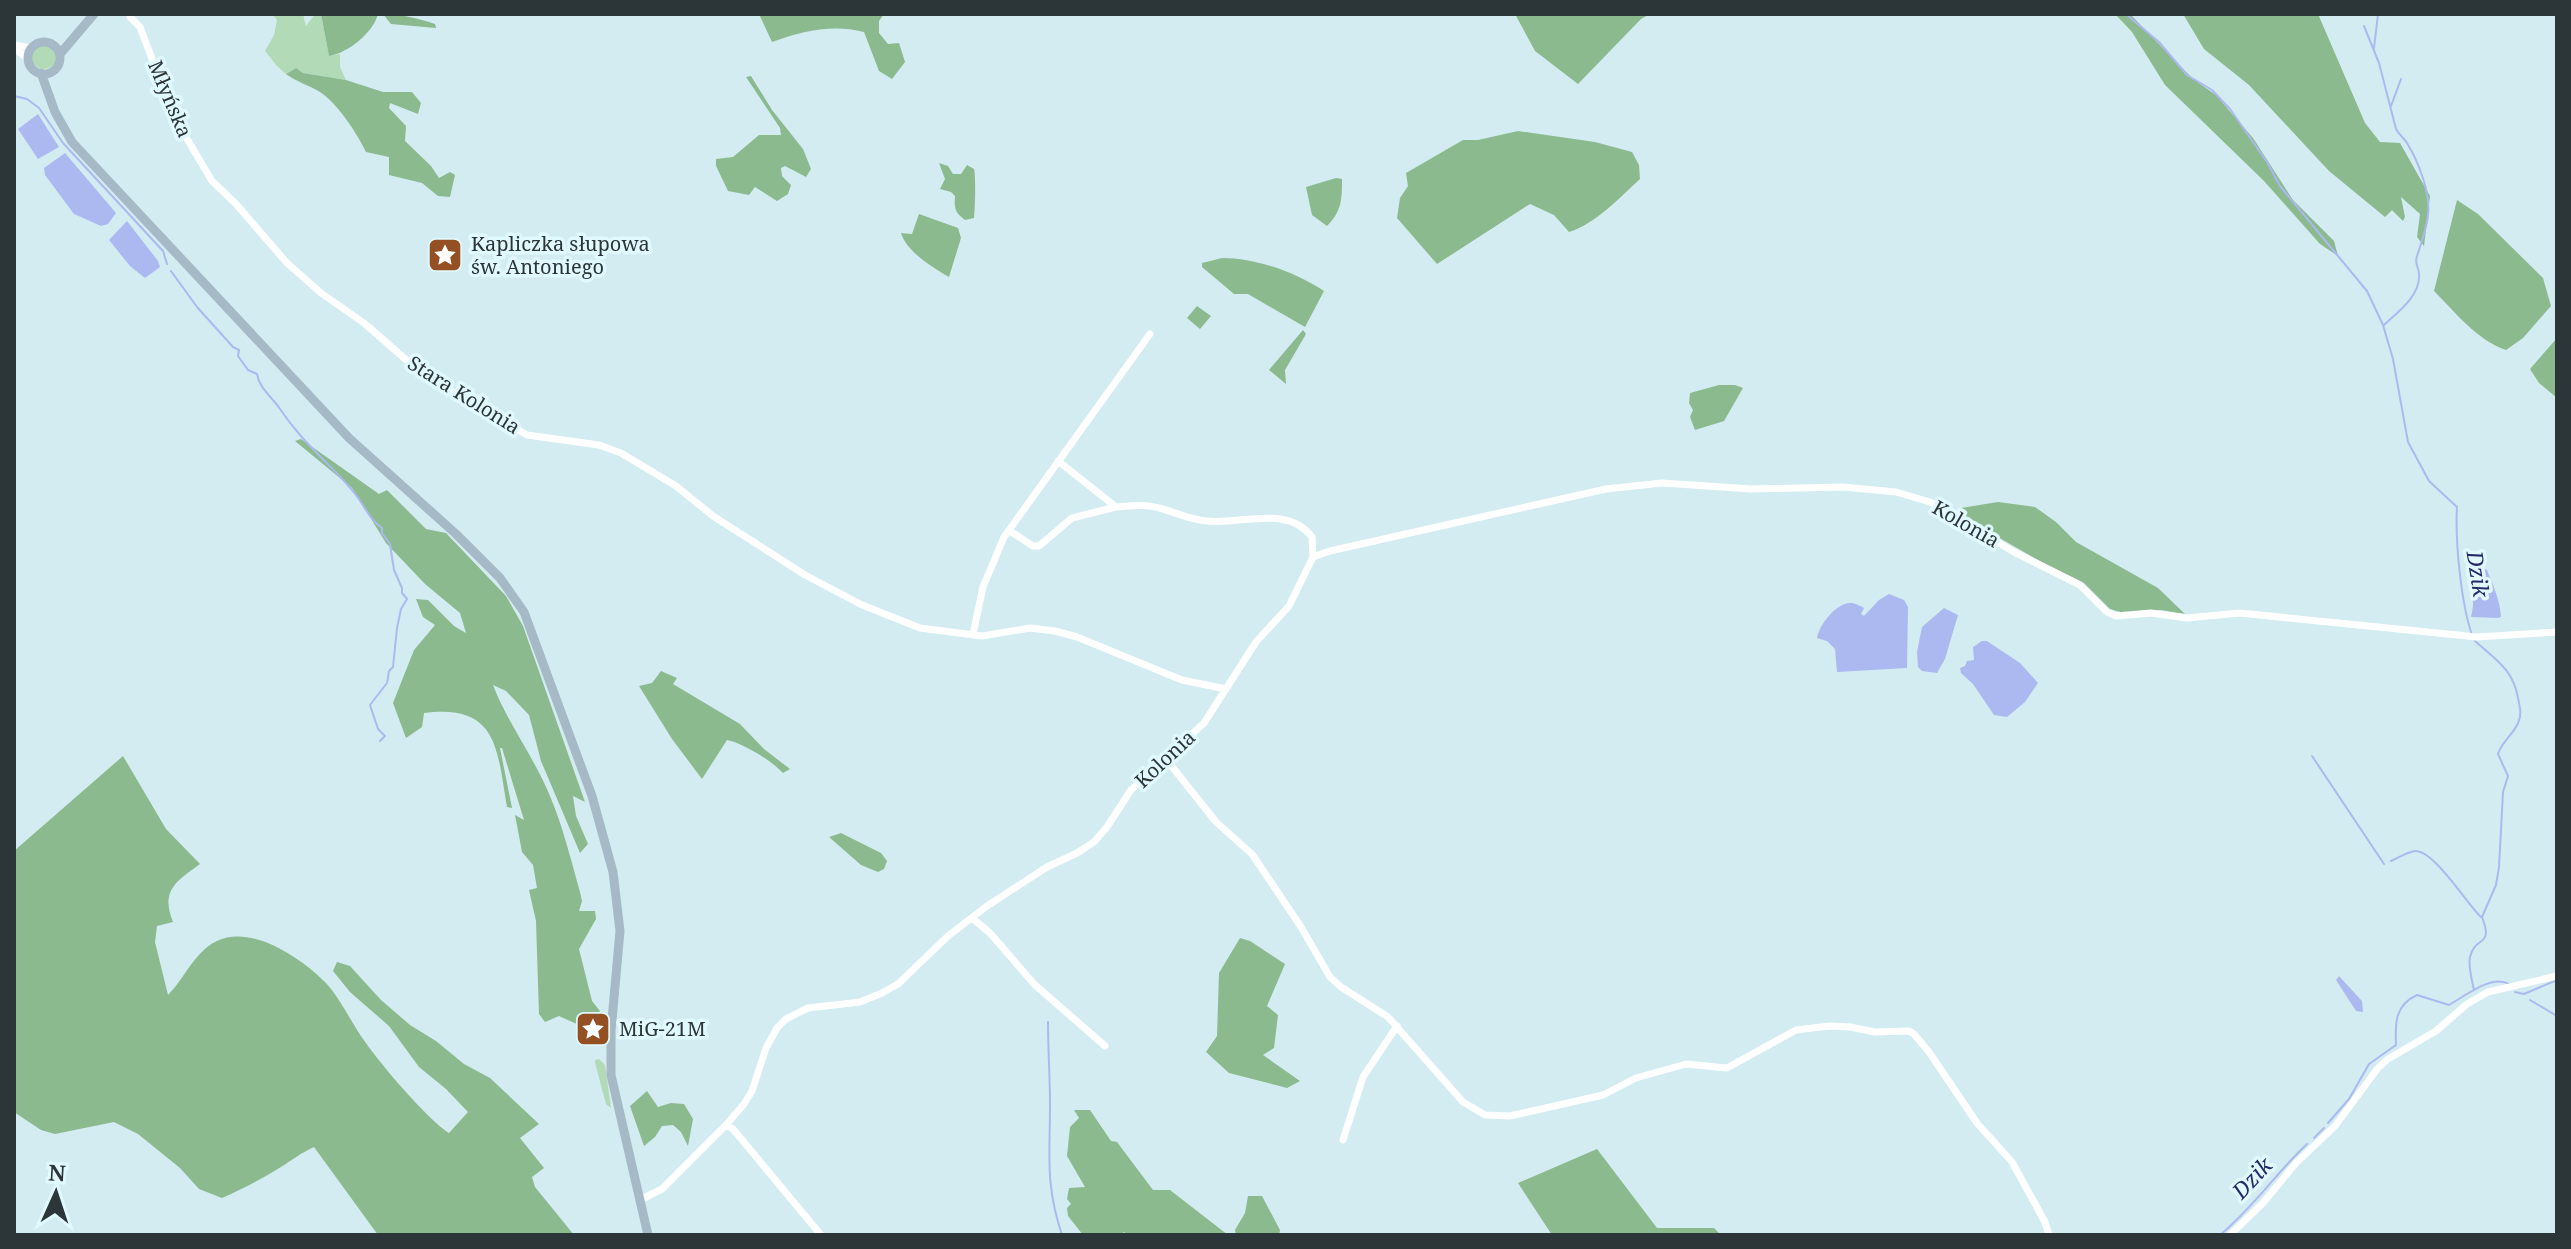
<svg xmlns="http://www.w3.org/2000/svg" width="2571" height="1249" font-family="'Noto Serif',serif">
	<style>
		.green { fill: #b3dab6 }
		.forest { fill: #8bba8f }
		.water { fill: #acb9f0 }
		.lines { fill: none; stroke-linecap: round; stroke-linejoin: round }
		.stream { stroke: #acb9f0; stroke-width: 2 }
		.minor { stroke: #fff; stroke-width: 7 }
		.major { stroke: #a6b9c6; stroke-width: 9 }
		.labels { text-anchor: middle; stroke-width: 7; stroke-linejoin: round; paint-order: stroke }
		.street-label { font-size: 20px; fill: #2c3537; stroke: #e0f9fe }
		.poi-label { font-size: 20px; fill: #2c3537; stroke: #e0f9fe; text-anchor: start }
		.water-label { font-size: 22px; font-style: italic; fill: #242a69; stroke: #e0f9fe }
	</style>
	<rect width="100%" height="100%" fill="#d3ecf1"/>
	<path class="green" d="M272,14H303L306,26L315,14H321L329,56L340,54V67L346,80L303,73L296,68L286,74L277,66L265,51L274,35L277,20Z
		M32 57a12 12 0 1 1 24 0a12 12 0 1 1-24 0Z
		M599,1059L605,1065L611,1108L606,1104L595,1063V1060Z"/>
	<path class="forest" d="M321,14H378C373,33 348,53 329,56Z
		M383,14C400,14 417,18 435,24L436,28L391,24Z
		M759,14H884L879,21V33L888,44L899,43L905,62L892,79L879,71L864,32C832,24 803,31 772,42Z
		M1515,14H1650L1641,19L1578,84L1535,51Z
		M2115,14H2130L2193,79L2216,95L2253,138L2293,200L2334,241L2338,256L2320,244L2264,181L2165,85L2132,32Z
		M2183,14H2318L2365,123L2380,142L2400,143L2430,196L2424,246L2417,237L2420,214L2401,197L2405,217L2403,221L2392,210L2385,217L2329,171L2249,85L2204,49Z
		M296,68L303,73L346,80L383,92H412L421,103L418,114L390,103L389,108L406,126L405,141L431,166L439,178L450,172L455,175L450,197L438,196L422,183L389,175V157L366,152C357,133 337,103 320,92C308,85 297,82 286,74Z
		M751,76L772,110L803,149L811,169L806,177L785,166L781,168L782,176L791,185L788,194L777,201L755,187L749,195L728,191L716,166V159L733,157L759,135H781L780,128L746,77Z
		M1518,131L1595,142L1632,152L1639,165L1640,179C1619,198 1597,223 1569,232L1554,215L1530,204L1437,264L1397,218L1400,198L1408,186L1406,173L1463,140H1478Z
		M939,163L948,166L953,174H961L967,165L974,169C976,176 975,209 974,218L965,220C955,213 954,208 955,196L951,192L940,189L945,179Z
		M1336,178L1342,179C1342,199 1342,211 1327,226L1312,215L1306,187Z
		M2457,200L2478,214L2543,278L2551,306L2523,338L2506,350C2477,340 2456,313 2434,291Z
		M919,214L958,228L961,238L949,277C932,267 907,252 901,233L912,234Z
		M1222,258C1256,258 1295,272 1324,291L1305,327L1248,294H1234L1202,267V263Z
		M1197,306L1211,316L1200,329L1187,318Z
		M1303,330L1306,334L1285,370L1286,384L1269,370Z
		M2557,338V398L2539,383L2530,369Z
		M1719,385H1735L1743,388L1724,421L1695,430L1690,417L1693,410L1689,403L1690,393Z
		M301,439L379,494L387,490L426,529L446,533L506,596L523,626L585,802L573,796L576,816L588,844L580,853L541,761L529,715L506,691L493,685C508,724 534,757 550,796C563,827 571,860 580,892L582,901L579,911H595L596,919L579,949L592,1001L600,1011L591,1019L579,1025L559,1016L545,1022L539,1014L536,921L529,890L537,888L533,865L522,852L515,815L524,820L502,748H500L512,808L507,807C497,751 499,703 424,713L422,727L406,738L393,703L414,650L435,625L423,617L416,599L428,600L454,626L466,633L460,613L425,584L386,543L352,488L295,441Z
		M1998,502L2035,507L2056,522L2076,542L2158,588L2185,614L2161,610L2124,613L2110,609L2084,583L2050,567L1956,513L1961,508Z
		M661,671L677,678L673,684L740,724L764,749L790,769L783,773C772,761 743,743 727,740L702,779L672,739L639,686L652,683Z
		M123,756L166,829L200,864C177,881 160,890 173,922L157,926L155,942L168,995C184,979 195,951 217,941C251,924 301,958 325,982C339,997 348,1016 359,1033C375,1058 425,1117 449,1133L468,1112L446,1089L419,1067L389,1026L350,992L333,971L337,962L350,966L381,1000L410,1025L436,1041L464,1064L490,1078L539,1124L520,1138L544,1168L532,1177L535,1187L574,1235H378L314,1147C301,1153 292,1160 281,1167C262,1179 242,1189 222,1198L199,1189L180,1168L138,1134L114,1122L55,1134L41,1130L14,1112V851Z
		M841,833L881,853L887,861L884,869L878,872L861,865L829,837Z
		M1240,938L1250,941L1285,964L1267,1006L1278,1015L1274,1048L1263,1055L1300,1081L1287,1088L1229,1073L1206,1052L1217,1036L1219,973Z
		M647,1091L658,1107L671,1103L684,1104L693,1119L688,1146L681,1132L673,1125L662,1126L655,1137L644,1146L630,1106Z
		M1074,1110H1090L1111,1141L1117,1142L1153,1190H1170L1228,1235H1127L1124,1232L1120,1235H1083L1068,1216L1067,1208L1071,1204L1067,1199L1069,1188L1085,1187L1067,1156L1070,1127L1079,1118Z
		M1597,1149L1657,1228H1714L1721,1235H1552L1518,1183Z
		M1248,1196H1262L1280,1230L1279,1235H1236L1235,1230L1245,1213Z"/>
	<path class="water" d="M38,114L59,147L38,159L18,129Z
		M65,153L116,213L108,224L101,226L74,214L45,175L44,168Z
		M127,221L158,261L160,267L145,278L130,266L109,240Z
		M2481,567L2487,570C2493,585 2500,600 2501,617L2498,618L2471,617C2472,612 2473,608 2473,603C2473,586 2462,581 2481,567Z
		M1889,594L1904,600L1908,607L1907,668L1837,672L1835,649L1827,641L1817,638C1819,625 1837,601 1852,603C1854,603 1863,607 1864,608L1861,614L1864,616L1879,600Z
		M1944,608L1958,615L1945,659L1937,673L1922,671L1918,667L1917,652L1922,627Z
		M1982,641H1987L2020,663L2038,683L2025,702L2007,717L1994,715L1973,684L1961,673L1960,668L1965,666L1967,661L1974,660L1973,647Z
		M2339,976L2362,1001L2363,1012L2356,1011L2336,980Z"/>
	<g class="lines">
		<path class="stream" d="M2126,14L2159,42L2187,75L2212,90L2230,109L2267,162L2280,186L2367,291L2383,325L2393,359L2408,442L2429,481L2457,507C2455,541 2461,603 2472,635
			M2364,26L2379,63L2396,129C2399,135 2404,138 2407,143C2418,161 2431,193 2428,215C2427,227 2421,244 2417,256C2414,264 2419,267 2419,274C2421,295 2398,312 2384,325
			M2374,48L2378,14
			M14,96L27,99L39,108L63,143L163,251L167,264
			M2391,106L2401,79
			M171,271L197,307L233,347L239,350L238,356L248,370L257,374C259,388 272,397 280,409C302,442 328,462 352,490C363,502 369,520 382,528V533L390,544L394,570L402,588V593L407,599L401,609L397,628L393,667L389,671L387,683L370,705L378,729L385,736L380,741
			M2312,756L2384,864
			M2391,861C2398,858 2407,852 2415,851C2434,850 2467,904 2481,917
			M2474,990C2472,981 2468,966 2470,957C2475,935 2494,948 2482,917L2496,885L2499,867L2503,792L2508,776L2498,754C2502,741 2513,735 2518,723C2522,715 2520,707 2518,698C2513,669 2496,660 2475,641
			M2515,992L2524,994L2557,980
			M2530,1000L2557,1016
			M1048,1022C1048,1050 1050,1077 1050,1104C1050,1156 1045,1184 1062,1235
			M2328,1123L2349,1099L2369,1064L2396,1045C2395,1023 2395,1005 2417,995L2449,1005C2465,996 2492,974 2509,984
			M2314,1138L2324,1128
			M2220,1235C2253,1208 2276,1173 2307,1144"/>
		<path class="minor" d="M132,14L130,17L140,27L174,117L212,181L236,204L287,263L321,293L364,323L411,364L433,380L527,435L599,445L621,453L676,486L713,516L805,575L862,605L920,628L982,636L1030,628L1055,631L1077,637L1182,680L1226,689
			M14,45L31,48
			M14,48L28,59
			M1058,461L1116,507C1131,506 1145,504 1159,508C1175,512 1190,520 1207,521C1241,525 1287,504 1312,537L1313,557
			M1010,531L1033,546H1039L1072,518L1116,507
			M973,634L983,587L1004,537L1150,334
			M1166,759L1216,822L1252,854L1301,927L1330,977L1341,987L1388,1017L1463,1102L1485,1115L1510,1116L1603,1095L1636,1078L1686,1064L1727,1068L1796,1030L1830,1026L1850,1027L1875,1032L1909,1031L1914,1034L1929,1052L1977,1123L2012,1162L2045,1222L2049,1235
			M972,918L990,933L1034,984L1105,1046
			M726,1125L733,1129L821,1235
			M1343,1140L1363,1077L1397,1026
			M640,1200L662,1189L726,1125L744,1104L752,1091L766,1048L777,1028L786,1019L808,1008L860,1002L882,993L898,984L948,936L987,906L1047,867L1077,853L1094,842L1107,827L1131,790L1204,723L1256,642L1289,606L1313,557L1330,551L1606,489L1662,483L1751,489L1843,487L1896,492L1930,502L2014,552L2080,585L2107,612L2116,616L2151,613L2187,618L2240,613L2477,637L2557,632
			M2230,1235L2262,1204L2296,1163L2335,1126L2378,1068L2388,1059L2436,1031L2467,1004L2488,992L2557,976"/>
		<path class="major" d="M28 58a16 16 0 1 1 32 0a16 16 0 1 1-32 0Z
			M60,54L94,14
			M41,73L55,112L72,142L349,438L456,534L500,578L524,612L592,796L613,872L620,931L611,1031V1075L648,1235"/>
	</g>
	<defs>
		<g id="sight-square" transform="scale(1.8)"><rect x="-9" y="-9" width="18" height="18" rx="4" fill="#945022" stroke="#e0f9fe"/><path d="M0-6L1.8-2.2L6-1.7L2.9 1.2L3.7 5.4L0 3.3L-3.7 5.4L-2.9 1.2L-6-1.7L-1.8-2.2Z" fill="#fff"/></g>
	</defs>
	<g fill-rule="evenodd">
		<use href="#sight-square" x="445" y="255"/>
		<use href="#sight-square" x="593" y="1029"/>
	</g>
	<g class="labels">
		<g class="street-label">
			<text transform="translate(170 99) rotate(67)" y="7">Młyńska</text>
			<text transform="translate(464 395) rotate(32)" y="7">Stara Kolonia</text>
			<text transform="translate(1966 524) rotate(30)" y="7">Kolonia</text>
			<text transform="translate(1165 759) rotate(-43)" y="7">Kolonia</text>
		</g>
		<g class="poi-label">
			<text x="471" y="251">Kapliczka słupowa<tspan x="471" dy="23">św. Antoniego</tspan></text>
			<text x="619" y="1036">MiG-21M</text>
		</g>
		<g class="water-label">
			<text transform="translate(2478 574) rotate(81)" y="8">Dzik</text>
			<text transform="translate(2252 1178) rotate(-47)" y="8">Dzik</text>
		</g>
	</g>
	<rect width="2571" height="1249" fill="none" stroke="#2c3537" stroke-width="32"/>
	<g transform="translate(56 1193) rotate(3)" stroke="#e0f9fe" stroke-width="6" paint-order="stroke">
	<path d="M0-6L14 30L0 20L-14 30Z" fill="#2c3537"/>
	<text y="-12" font-size="22" font-weight="bold" text-anchor="middle" fill="#2c3537">N</text>
	</g>
</svg>
